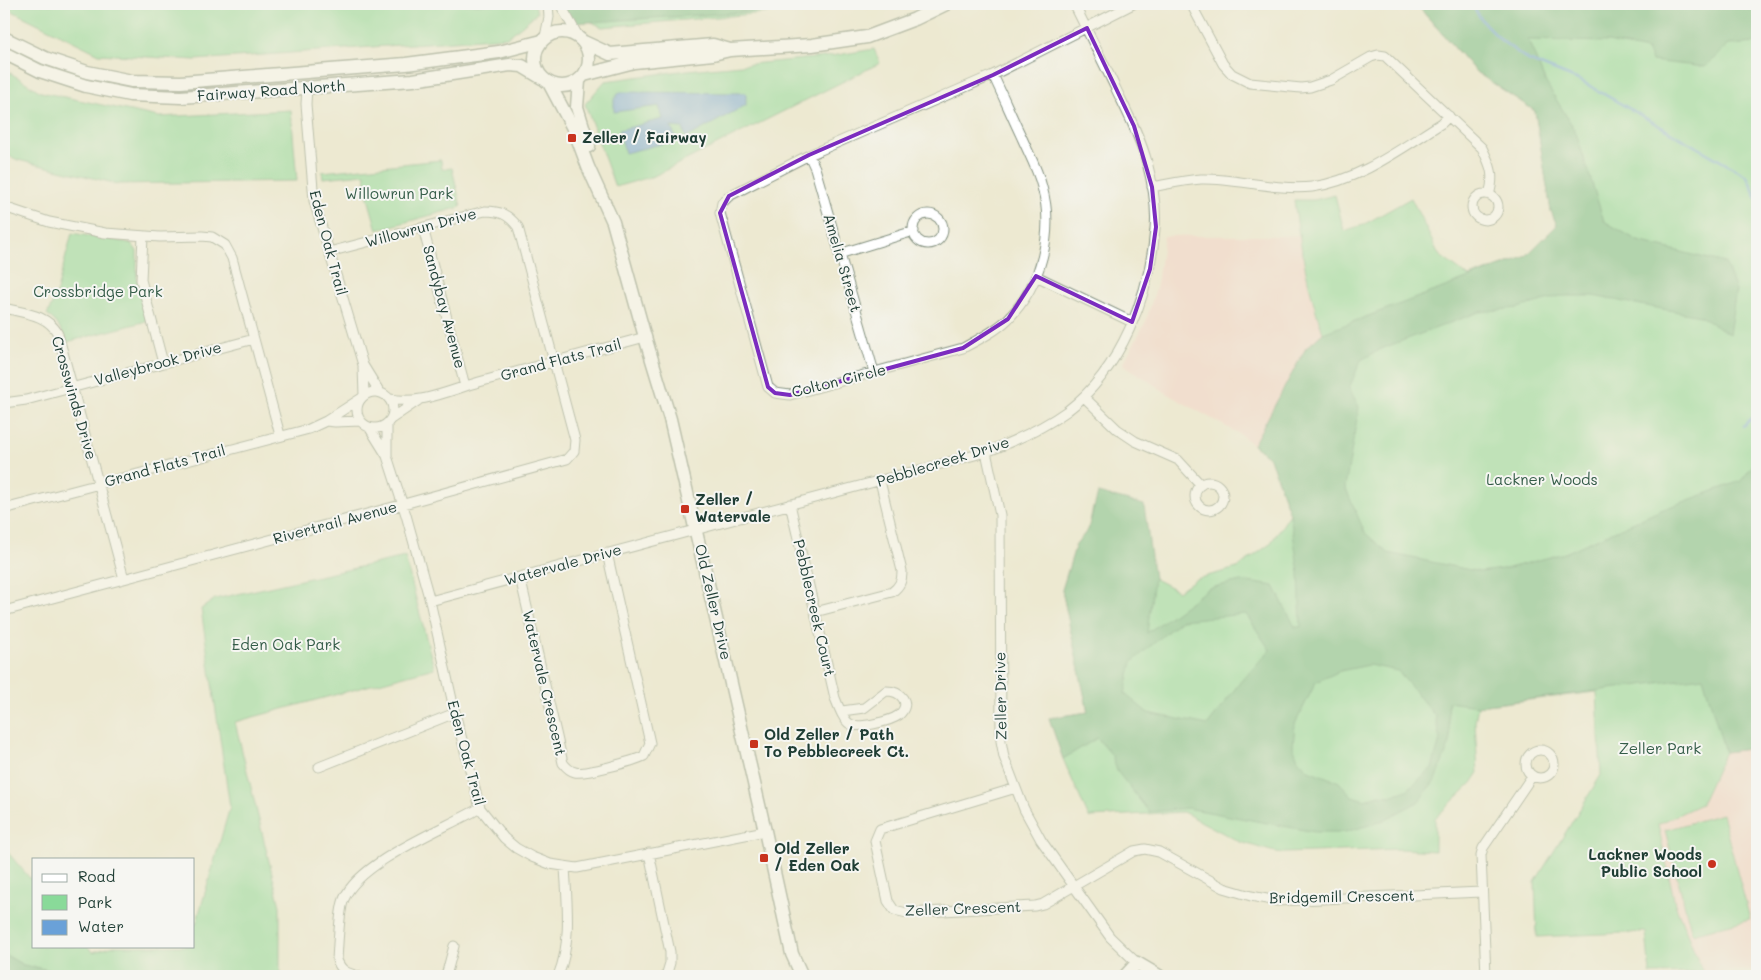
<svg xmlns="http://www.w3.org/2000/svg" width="1761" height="980" font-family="Mali,sans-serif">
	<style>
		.built { fill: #f7d1c9 }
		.green { fill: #89da99; stroke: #548c66 }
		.forest { fill: #6eba81; stroke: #467c5a; fill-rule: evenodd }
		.water { fill: #6aa1d8; stroke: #446f86 }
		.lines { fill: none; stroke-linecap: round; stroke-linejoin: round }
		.stream { stroke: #6aa1d8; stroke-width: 2.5 }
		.street-casing { stroke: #869382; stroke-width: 11 }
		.secondary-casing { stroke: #869382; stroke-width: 15 }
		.street { stroke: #fff; stroke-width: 9 }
		.secondary { stroke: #fff; stroke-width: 12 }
		.marked { fill: none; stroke: #7b2cbf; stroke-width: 4; stroke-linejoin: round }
		.poi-dot { fill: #c8321e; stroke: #f6f6f2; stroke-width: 2 }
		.labels { text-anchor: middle; stroke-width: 4; stroke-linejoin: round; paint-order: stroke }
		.street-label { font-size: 15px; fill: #1f3d34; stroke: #f6f6f2 }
		.poi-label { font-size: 15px; font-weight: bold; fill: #1f3d34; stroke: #f6f6f2; text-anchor: start }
		.park-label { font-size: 15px; fill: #345c48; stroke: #f6f6f2 }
	</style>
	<rect width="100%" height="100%" fill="#f6f6f2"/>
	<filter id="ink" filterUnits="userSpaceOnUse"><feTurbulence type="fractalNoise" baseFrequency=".02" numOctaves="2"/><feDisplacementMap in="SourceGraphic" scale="10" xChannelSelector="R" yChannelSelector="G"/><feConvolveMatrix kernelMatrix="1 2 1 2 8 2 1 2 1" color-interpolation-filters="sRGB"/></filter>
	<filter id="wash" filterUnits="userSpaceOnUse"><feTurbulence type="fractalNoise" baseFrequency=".0096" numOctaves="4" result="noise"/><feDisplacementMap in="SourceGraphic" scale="20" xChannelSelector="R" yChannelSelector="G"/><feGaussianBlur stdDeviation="1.12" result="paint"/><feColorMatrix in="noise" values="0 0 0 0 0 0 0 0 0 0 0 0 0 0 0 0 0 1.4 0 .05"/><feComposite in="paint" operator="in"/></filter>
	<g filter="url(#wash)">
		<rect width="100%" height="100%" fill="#ede9d1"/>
		<path class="built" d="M1164,236H1299L1313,304L1323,333L1306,348L1253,445L1241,435L1171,396L1123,364L1146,321L1157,284Z
			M1757,748V969L1703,973L1675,904L1658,824L1701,804L1725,752Z"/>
		<path class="green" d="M4,4H535L537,13L508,37L195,60L99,54L4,7Z
			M570,4H775L776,12L602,27L576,14Z
			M1416,4H1757V748L1725,752L1701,804L1658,824L1675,904L1703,973L1650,974L1646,932L1537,937L1535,882L1601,775L1597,692L1478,706L1475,722L1478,774L1472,783L1435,818V851L1401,849L1283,853L1271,851L1240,842L1183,812L1091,817L1089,818L1063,759L1049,718L1088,712L1062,590L1076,544L1088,530L1093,507L1136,569L1178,591L1196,579L1237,568L1270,544L1290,514L1270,458L1253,445L1306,348L1323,333C1308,290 1300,245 1294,200H1314L1335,195L1344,231L1363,225L1411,198L1439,255L1469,277L1525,257L1557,225L1551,211L1535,111L1476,72Z
			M874,49L880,63L654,176L615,187L585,104L605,81L688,70L825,57Z
			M4,69L41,92L159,117L291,110L297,181L118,184L18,160L4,154Z
			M441,160L442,169L452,168L461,207L377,230L368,198L365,174L323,178L322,172Z
			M72,233L131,243L137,251V278L147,321L67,342C62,331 58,322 47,315L55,298Z
			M405,557L434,668L235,722L280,906V976H79L23,965L4,954V848L34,883V946H87L93,952L114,946H194V925L196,924L230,807L201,609L215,599Z
			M1722,814L1750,919L1692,934L1665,830Z"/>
		<path class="forest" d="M558,4H773L765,11L574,23Z
			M1416,4H1757V43L1728,45L1705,67L1652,61L1647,50L1608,42L1528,40L1546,83L1575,130L1604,221L1638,241L1725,263L1736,290L1729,334L1700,316L1593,296H1560L1518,308L1479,312L1383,348L1361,360L1349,388L1359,407L1345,487L1365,533L1388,553L1480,572L1509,568L1565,553L1661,510L1741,481L1757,460V748L1725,752L1703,677L1478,706L1448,702L1450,743L1435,780L1418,802L1380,822L1345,832H1315L1187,808L1149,812L1117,771L1112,755L1097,738L1063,759L1049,718L1088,712L1062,590L1076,544L1088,530L1098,493L1144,505L1154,578L1147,633L1209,588L1241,581L1274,586L1295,627H1301L1299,573L1290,514L1270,458L1253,445L1306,348L1323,333L1525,257L1557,225L1551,211L1535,111L1476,72ZM1246,614L1270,650L1241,681L1208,725L1148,713L1125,694L1132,662L1181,620ZM1369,665L1398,671L1435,716L1440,740L1432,768L1407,790L1390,796L1379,795L1365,800L1352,796L1339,782L1308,770L1298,759L1293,746L1295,724L1316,682L1340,671Z
			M4,954L23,965L79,976H4Z"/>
		<path class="water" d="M620,92L746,93V105L686,138L683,128L671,127L677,140L625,153L619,130L663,119L659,106L614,112V99Z"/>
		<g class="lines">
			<path class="stream" d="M1471,4L1484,23L1502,41L1528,60L1581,81L1747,176L1757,199
				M1757,264L1754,281L1757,290
				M1743,426L1757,414"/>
		</g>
	</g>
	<g filter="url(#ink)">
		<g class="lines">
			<g class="street-casing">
				<path id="street" d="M560,4L578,36
					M1191,4L1223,64L1232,74L1250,83L1301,88L1310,87L1331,80L1371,57L1378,55L1385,56L1482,148C1491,166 1495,175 1489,195
					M545,37L549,17L548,4
					M993,75C1003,96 1012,117 1022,138C1029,154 1038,170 1042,187C1055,232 1041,286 1008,319C996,331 978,340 963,348L790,395L775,393L768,387L720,213L722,203L729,196L809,155L993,75L1133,4
					M307,88L306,104L314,201L363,365L379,391
					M809,155L815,168L874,372
					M1152,187C1168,184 1185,180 1201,179C1237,178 1276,191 1312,187C1359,181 1403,147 1442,123L1449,116
					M1472 207a13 13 0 1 1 26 0a13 13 0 1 1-26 0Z
					M4,207L49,222L105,233L160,237L202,236L212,237L225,245L232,258L280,435
					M913 229a15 15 0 1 1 30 0a15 15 0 1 1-30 0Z
					M423,228L465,386
					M143,236L141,280L163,363
					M839,254L914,231
					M1036,276L1132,322
					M4,308C23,313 48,314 58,334L124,579
					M363,367L364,395
					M357 410a18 18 0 1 1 36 0a18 18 0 1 1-36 0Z
					M1084,397L1117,429L1135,441L1178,460L1201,485
					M390,399C421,405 450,390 479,382C534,367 589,352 645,337
					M4,403L26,400L254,339
					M391,419L419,400
					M326,421L335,422L361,421
					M369,427L387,456L406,515L430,601L455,713L480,808L504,838L516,848L532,857L550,864L577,868L765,831
					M986,452L1000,515L1001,741L1004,757L1024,809L1041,840L1110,937L1137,963
					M387,455V424
					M1195 496a14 14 0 1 1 28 0a14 14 0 1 1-28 0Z
					M790,504L835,698C838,705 843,720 850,724C859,729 891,721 899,715C912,703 901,691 886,691L864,708L842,711
					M4,509L309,429L326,421L360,399
					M520,577L563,763C566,767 570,771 575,772C583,775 634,761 644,756L650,743L607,553
					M430,601L986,452C1015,441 1042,429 1067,411C1121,370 1150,295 1155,229C1157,209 1152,181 1147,162C1140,136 1127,112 1116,89C1102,60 1088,32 1074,4
					M4,611L393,507L567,459L574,451L575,440L518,227C508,214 500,211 485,211L329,252
					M815,612L892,592C900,586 902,581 902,571L880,481
					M1526 764a14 14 0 1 1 28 0a14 14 0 1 1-28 0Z
					M319,767L455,713
					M1016,788L880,829L875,841L888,901L894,910L907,913L1035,906L1043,904L1134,851L1145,849L1159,852L1224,888L1251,896L1277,901L1482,892
					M649,853L670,952V963L666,976
					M358,976C347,973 341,971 337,960C338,947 339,910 344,899C360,861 444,829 480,808
					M446,976L454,946
					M558,976C572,942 567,903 565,867
					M1486,976L1481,855L1483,848L1532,776"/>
			</g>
			<g class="secondary-casing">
				<path id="secondary" d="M535 59a27 27 0 1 1 54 0a27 27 0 1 1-54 0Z
					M4,38L45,58L87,72L132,81L181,82L406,64L499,52L542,41
					M584,42L610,54L713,45L730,50
					M4,53L40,71L86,86L130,95L181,97L413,80L510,65L522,66L542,78
					M584,75L634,62L713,54L730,50L812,45L867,37L915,19L946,4
					M579,81L577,107L589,146
					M549,83L575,132L588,167L613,222L645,337L670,419L765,831L792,954L802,976
					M1125,976L1137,963L1159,976"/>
			</g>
			<use href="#street" class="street"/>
			<use href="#secondary" class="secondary"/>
		</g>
	</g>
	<path d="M0 0H1761V980H0ZM1087,28L1134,126L1152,187L1156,227L1150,269L1132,322L1036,276L1008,319L963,348L790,395L775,393L768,387L720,213L729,196L809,155L993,75Z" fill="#ede9d1" fill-opacity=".55" fill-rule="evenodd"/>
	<path class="marked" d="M1087,28L1134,126L1152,187L1156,227L1150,269L1132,322L1036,276L1008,319L963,348L790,395L775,393L768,387L720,213L729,196L809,155L993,75Z"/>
	<g class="poi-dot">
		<rect x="567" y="133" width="10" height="10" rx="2.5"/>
		<rect x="680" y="504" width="10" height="10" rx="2.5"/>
		<rect x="749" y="739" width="10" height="10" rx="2.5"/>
		<rect x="759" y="853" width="10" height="10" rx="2.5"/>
		<circle cx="1712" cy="864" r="5"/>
	</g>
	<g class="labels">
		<g class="street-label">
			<text transform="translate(271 91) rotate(-4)" y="5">Fairway Road North</text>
			<text transform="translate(421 228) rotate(-15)" y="5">Willowrun Drive</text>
			<text transform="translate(328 243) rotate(75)" y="5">Eden Oak Trail</text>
			<text transform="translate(842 263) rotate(74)" y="5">Amelia Street</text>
			<text transform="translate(444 307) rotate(75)" y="5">Sandybay Avenue</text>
			<text transform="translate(561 360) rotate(-15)" y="5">Grand Flats Trail</text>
			<text transform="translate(158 364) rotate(-15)" y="5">Valleybrook Drive</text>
			<text transform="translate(839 381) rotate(-14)" y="5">Colton Circle</text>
			<text transform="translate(74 398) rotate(74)" y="5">Crosswinds Drive</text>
			<text transform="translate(943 462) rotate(-17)" y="5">Pebblecreek Drive</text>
			<text transform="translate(165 466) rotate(-15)" y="5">Grand Flats Trail</text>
			<text transform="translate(335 523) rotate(-15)" y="5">Rivertrail Avenue</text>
			<text transform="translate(563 565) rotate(-15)" y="5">Watervale Drive</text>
			<text transform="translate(713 602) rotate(77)" y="5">Old Zeller Drive</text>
			<text transform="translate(814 608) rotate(77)" y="5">Pebblecreek Court</text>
			<text transform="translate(544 683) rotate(77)" y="5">Watervale Crescent</text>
			<text transform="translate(1001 696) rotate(-91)" y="5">Zeller Drive</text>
			<text transform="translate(466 753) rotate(75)" y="5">Eden Oak Trail</text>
			<text transform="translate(1342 897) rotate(-1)" y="5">Bridgemill Crescent</text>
			<text transform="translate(963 909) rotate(-2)" y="5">Zeller Crescent</text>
		</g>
		<g class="poi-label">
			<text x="582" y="143">Zeller / Fairway</text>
			<text x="695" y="505">Zeller /<tspan x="695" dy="17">Watervale</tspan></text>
			<text x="764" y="740">Old Zeller / Path<tspan x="764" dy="17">To Pebblecreek Ct.</tspan></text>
			<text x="774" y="854">Old Zeller<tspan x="774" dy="17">/ Eden Oak</tspan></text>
			<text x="1702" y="860" text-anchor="end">Lackner Woods<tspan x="1702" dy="17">Public School</tspan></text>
		</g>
		<g class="park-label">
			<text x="399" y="199">Willowrun Park</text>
			<text x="98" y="297">Crossbridge Park</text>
			<text x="1542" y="485">Lackner Woods</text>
			<text x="286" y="650">Eden Oak Park</text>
			<text x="1660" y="754">Zeller Park</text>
		</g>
	</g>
	<rect width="1761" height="980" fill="none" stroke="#f6f6f2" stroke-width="20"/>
	<rect x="32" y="858" width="162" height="90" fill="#f6f6f2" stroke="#a0aca6"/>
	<rect x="42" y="874" width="25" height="8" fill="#ffffff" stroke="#a0aca6"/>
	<text x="78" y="882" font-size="15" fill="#1f3d34">Road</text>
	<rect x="42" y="895" width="25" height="15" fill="#89da99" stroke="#a0aca6"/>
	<text x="78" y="908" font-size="15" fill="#1f3d34">Park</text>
	<rect x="42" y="920" width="25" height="15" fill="#6aa1d8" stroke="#a0aca6"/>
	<text x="78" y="932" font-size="15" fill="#1f3d34">Water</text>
</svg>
